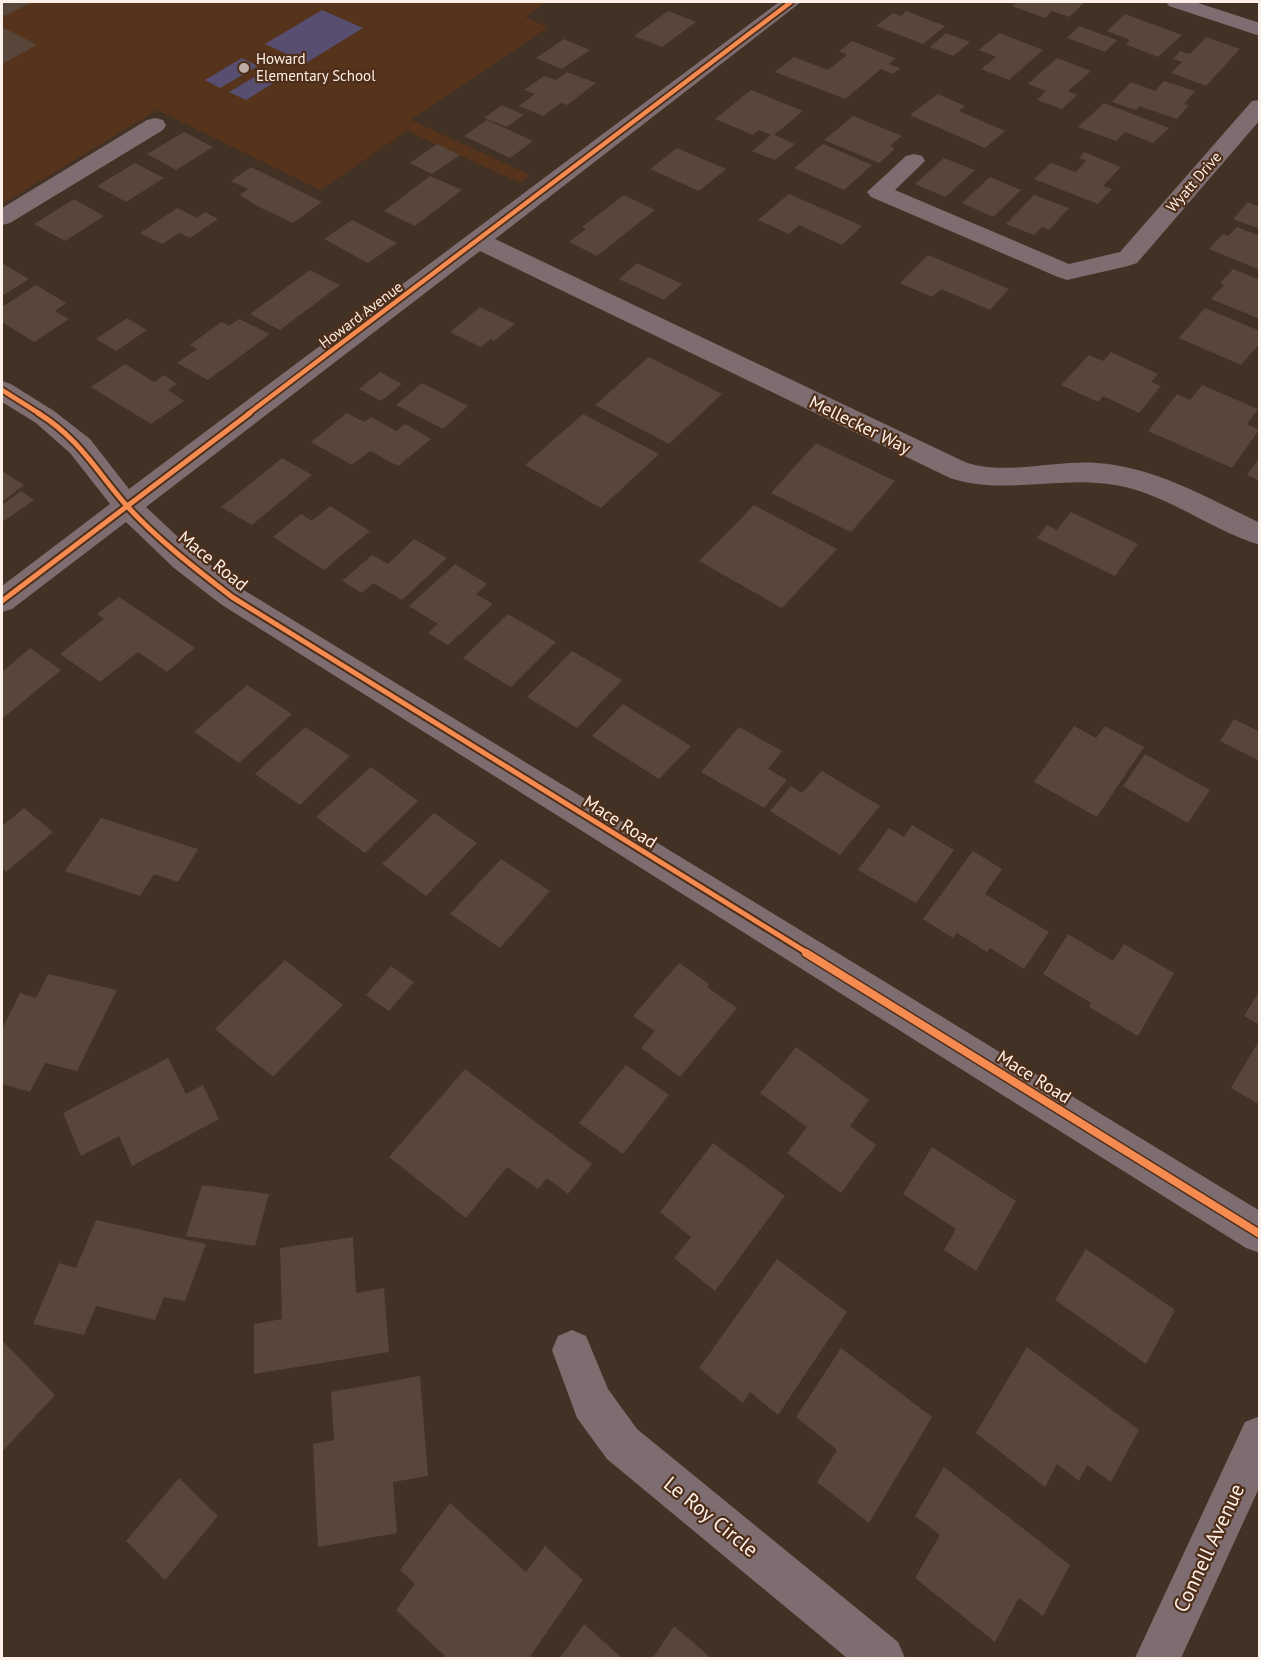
<svg xmlns="http://www.w3.org/2000/svg" width="1261" height="1660" font-family="'PT Sans',sans-serif">
	<style>
		.built { fill: #56331b }
		.green { fill: #574e70 }
		.building { fill: #574639 }
		.lines { fill: none; stroke-linecap: round; stroke-linejoin: round }
		.minor { fill: #7e6d70; fill-rule: evenodd }
		.cycleway-far2-casing { stroke: #4e2e19; stroke-width: 8 }
		.cycleway-far1-casing { stroke: #4e2e19; stroke-width: 9 }
		.cycleway-casing { stroke: #4e2e19; stroke-width: 11 }
		.cycleway-far2 { stroke: #f68b52; stroke-width: 4.5 }
		.cycleway-far1 { stroke: #f68b52; stroke-width: 5 }
		.cycleway { stroke: #f68b52; stroke-width: 8 }
		.poi-dot { fill: #bcada4; stroke: #4e2e19; stroke-width: 2 }
		.labels { text-anchor: middle; stroke-width: 4.5; stroke-linejoin: round; paint-order: stroke }
		.far-poi-label { font-size: 15px; fill: #fdf0e9; stroke: #4e2e19; text-anchor: start }
		.far-street-label { font-size: 15px; fill: #fdf0e9; stroke: #4e2e19 }
		.street-label { font-size: 18px; fill: #fdf0e9; stroke: #4e2e19 }
		.near-street-label { font-size: 21px; fill: #fdf0e9; stroke: #4e2e19 }
	</style>
	<rect width="100%" height="100%" fill="#423125"/>
	<path class="built" d="M2,2H547L525,17L548,27L411,120L530,175L520,183L407,131L320,190L157,110L2,204Z"/>
	<path class="green" d="M322,10L363,28L306,63L265,44Z
		M242,58L258,66L220,88L205,80Z
		M266,70L283,77L246,100L229,92Z"/>
	<path class="building" d="M2,2H33L5,16L2,14Z
		M1017,2H1080L1084,3L1069,17L1052,11L1045,18L1012,6Z
		M668,11L696,22L662,47L634,36Z
		M906,11L945,26L923,44L876,26L893,13L901,16Z
		M1125,14L1182,35L1158,57L1125,44L1130,40L1107,31Z
		M1079,26L1117,40L1105,52L1067,38Z
		M2,27L37,45L2,64Z
		M946,33L970,42L953,56L930,47Z
		M999,33L1043,50L1009,80L981,69L996,57L979,50Z
		M1206,37L1240,49L1206,86L1171,73L1182,62L1173,59L1180,51L1190,54Z
		M564,39L590,50L562,69L536,58Z
		M852,41L895,58L889,64L900,68L893,74L881,69L845,99L775,72L794,57L828,70L847,55L839,51Z
		M1057,58L1091,71L1068,91L1077,95L1062,109L1037,100L1046,91L1028,84Z
		M567,72L596,83L567,105L561,103L543,116L519,106L535,94L524,90L544,76L556,80Z
		M1164,81L1195,91L1184,104L1189,105L1177,119L1139,106L1136,110L1112,102L1131,82L1155,91Z
		M751,90L803,111L774,135L795,144L775,160L752,151L771,135L759,130L753,135L715,119Z
		M938,94L965,106L959,111L1005,131L985,148L910,115Z
		M1104,103L1169,128L1153,143L1125,132L1116,141L1078,127Z
		M502,105L524,115L507,127L484,118Z
		M853,116L902,136L890,146L895,149L879,163L824,140Z
		M487,120L533,141L510,158L464,136Z
		M184,132L213,147L176,170L147,154Z
		M437,144L460,155L432,174L410,163Z
		M823,144L872,165L844,190L794,168Z
		M677,148L726,169L699,191L650,169Z
		M1084,152L1121,167L1103,186L1112,189L1098,204L1034,179L1051,163L1076,172L1086,161L1079,158Z
		M944,158L975,170L945,197L915,184Z
		M135,163L164,178L126,202L97,186Z
		M251,167L322,202L293,223L257,206L240,195L248,189L231,181Z
		M430,176L462,190L415,226L384,211Z
		M990,177L1021,190L993,217L962,203Z
		M789,194L862,226L842,245L799,225L789,234L758,220Z
		M624,195L655,210L597,256L569,242L586,229L582,227Z
		M1034,195L1069,208L1049,230L1042,227L1034,235L1006,224Z
		M74,199L104,216L65,241L34,224Z
		M1248,202L1260,207V229L1233,219Z
		M177,208L197,218L205,212L218,219L190,238L179,233L162,244L140,233Z
		M352,220L397,243L368,263L324,239Z
		M1237,227L1260,236V270L1209,249L1223,234L1228,236Z
		M928,255L1009,289L990,310L941,289L932,297L900,283Z
		M2,263L29,279L2,296Z
		M637,263L682,284L664,300L619,279Z
		M1233,269L1260,280V319L1211,299L1224,285L1220,283Z
		M310,270L340,285L280,330L250,314Z
		M36,285L66,303L55,311L69,319L34,342L2,322V307Z
		M480,307L515,324L494,341L491,339L481,347L450,332Z
		M1205,308L1260,331V343L1241,365L1179,338Z
		M127,318L147,330L116,351L96,339Z
		M239,319L270,334L208,380L177,363L197,349L190,345L221,322L229,326Z
		M1111,352L1158,374L1151,382L1161,386L1139,413L1103,396L1098,402L1061,385L1089,355L1103,361Z
		M649,357L722,394L669,444L595,405Z
		M125,364L154,382L164,375L177,384L168,390L184,401L151,424L91,387Z
		M380,372L402,384L381,401L359,389Z
		M422,383L468,406L443,429L396,405Z
		M1202,385L1258,409L1247,424L1259,430L1232,468L1148,431L1177,394L1190,400Z
		M347,413L364,422L371,417L396,431L405,424L431,439L398,466L370,451L352,465L311,442Z
		M583,414L659,454L601,508L525,465Z
		M816,443L895,481L851,532L771,493Z
		M1260,457V481L1247,475Z
		M282,458L312,475L252,525L221,507Z
		M2,471L24,485L2,502Z
		M21,491L34,500L4,521L2,519V505Z
		M754,505L837,549L782,608L699,561Z
		M330,506L370,531L324,570L273,537L301,514L312,521Z
		M1071,512L1138,544L1115,576L1037,538L1047,525L1057,530Z
		M414,539L447,558L402,600L373,583L362,593L342,581L372,555L388,564Z
		M455,564L487,584L476,594L493,604L448,645L428,633L438,624L409,606Z
		M119,597L195,648L167,672L138,652L100,682L60,654L104,619L97,614Z
		M508,614L556,642L511,687L463,658Z
		M30,648L61,670L2,719V672Z
		M572,651L622,680L577,728L527,697Z
		M247,685L292,714L239,763L194,732Z
		M623,704L691,746L659,779L592,736Z
		M1234,719L1260,732V761L1220,741Z
		M1074,726L1096,738L1105,726L1144,747L1097,817L1034,782Z
		M305,727L350,756L300,805L255,774Z
		M739,727L782,751L768,769L787,780L764,808L701,772Z
		M1145,754L1210,790L1188,823L1123,786Z
		M371,767L418,801L365,853L316,817Z
		M822,771L880,806L840,855L770,811L791,786L802,793Z
		M24,808L53,832L6,872L2,868V826Z
		M434,813L477,843L426,896L382,864Z
		M101,818L198,849L178,882L154,874L140,896L65,871Z
		M912,825L954,850L916,903L858,870L889,828L904,837Z
		M973,851L1002,869L985,894L1049,932L1024,969L990,948L987,952L957,933L953,938L923,919Z
		M501,859L550,891L500,948L450,914Z
		M1068,934L1113,961L1124,944L1174,973L1138,1036L1089,1007L1091,1003L1043,974Z
		M285,960L343,1005L273,1077L215,1029Z
		M679,963L709,984L707,987L737,1008L680,1077L641,1048L655,1031L633,1016Z
		M391,966L414,982L389,1011L366,995Z
		M48,974L117,990L77,1071L45,1063L30,1092L2,1084V1029L20,993L36,998Z
		M1260,990V1025L1244,1016Z
		M1260,1039V1105L1231,1088Z
		M796,1047L869,1100L850,1126L876,1145L841,1193L787,1153L807,1127L760,1093Z
		M168,1058L186,1094L203,1085L219,1119L132,1166L119,1136L81,1156L63,1113Z
		M626,1065L669,1095L623,1154L579,1123Z
		M465,1069L592,1164L568,1194L547,1178L538,1189L507,1167L466,1218L389,1157Z
		M713,1143L785,1196L715,1291L674,1258L691,1237L660,1212Z
		M932,1147L1016,1201L976,1271L944,1250L956,1229L903,1194Z
		M202,1185L269,1194L255,1246L186,1236Z
		M96,1220L206,1244L185,1301L164,1297L155,1320L96,1306L84,1335L33,1324L59,1263L76,1268Z
		M353,1237L356,1293L384,1288L389,1352L254,1374V1324L282,1319L280,1248Z
		M1086,1249L1175,1310L1146,1364L1055,1300Z
		M777,1259L847,1312L778,1415L750,1392L743,1403L699,1368Z
		M2,1340L55,1395L2,1452Z
		M1027,1347L1139,1430L1111,1482L1087,1465L1079,1481L1057,1464L1045,1487L976,1433Z
		M841,1348L932,1417L869,1523L817,1482L837,1450L796,1417Z
		M420,1376L428,1476L393,1482L397,1533L318,1547L313,1444L334,1440L331,1392Z
		M944,1467L1070,1565L1043,1616L1019,1598L995,1642L915,1578L940,1535L915,1516Z
		M179,1478L218,1516L165,1580L126,1541Z
		M450,1503L526,1572L545,1546L583,1580L529,1658H447L396,1610L415,1584L400,1570Z
		M584,1624L622,1658H560Z
		M674,1626L711,1658H653Z"/>
	<g class="lines">
		<path class="minor" d="M779,2H801L495,239L965,462C1002,476 1057,460 1097,463C1155,467 1208,498 1260,523V545C1210,530 1168,494 1115,485C1060,475 1004,496 950,478L480,251L146,507L194,552L242,589L1260,1211V1253L1246,1248L222,605L174,568L126,522L12,609L2,612V586L110,504L70,453L36,423L2,402V381L11,384L54,411L90,439L129,489Z
			M1166,2H1195L1260,23V36L1169,6Z
			M1260,100V120L1137,263L1128,266L1067,280L1058,277L871,197L867,192L906,156L914,154L922,156L925,161L895,190L1069,264L1120,252L1252,101Z
			M155,118L163,120L166,125L163,130L10,223L2,225V208L147,120Z
			M572,1330L586,1336L608,1389L637,1429L898,1642L905,1658H847L607,1459L577,1418L552,1350L558,1336Z
			M1260,1416V1486L1181,1658H1135L1245,1422Z"/>
		<g class="cycleway-far2-casing">
			<path id="cycleway-far2" d="M2,390L40,414
				M248,414L791,2"/>
		</g>
		<g class="cycleway-far1-casing">
			<path id="cycleway-far1" d="M38,413C80,439 96,471 127,506C158,540 196,569 232,597L809,954
				M2,601L250,413"/>
		</g>
		<g class="cycleway-casing">
			<path id="cycleway" d="M806,953L1260,1234"/>
		</g>
		<use href="#cycleway-far2" class="cycleway-far2"/>
		<use href="#cycleway-far1" class="cycleway-far1"/>
		<use href="#cycleway" class="cycleway"/>
	</g>
	<circle class="poi-dot" cx="244" cy="68" r="6"/>
	<g class="labels">
		<g class="far-poi-label">
			<text x="256" y="64">Howard<tspan x="256" dy="17">Elementary School</tspan></text>
		</g>
		<g class="far-street-label">
			<text transform="translate(1194 182) rotate(-49)" y="5">Wyatt Drive</text>
			<text transform="translate(361 315) rotate(-37)" y="5">Howard Avenue</text>
		</g>
		<g class="street-label">
			<text transform="translate(860 425) rotate(26)" y="6">Mellecker Way</text>
			<text transform="translate(213 561) rotate(39)" y="6">Mace Road</text>
			<text transform="translate(620 822) rotate(32)" y="6">Mace Road</text>
			<text transform="translate(1034 1077) rotate(32)" y="6">Mace Road</text>
		</g>
		<g class="near-street-label">
			<text transform="translate(711 1517) rotate(39)" y="7">Le Roy Circle</text>
			<text transform="translate(1209 1548) rotate(-65)" y="7">Connell Avenue</text>
		</g>
	</g>
	<rect width="1261" height="1660" fill="none" stroke="#fdf0e9" stroke-width="6"/>
</svg>
